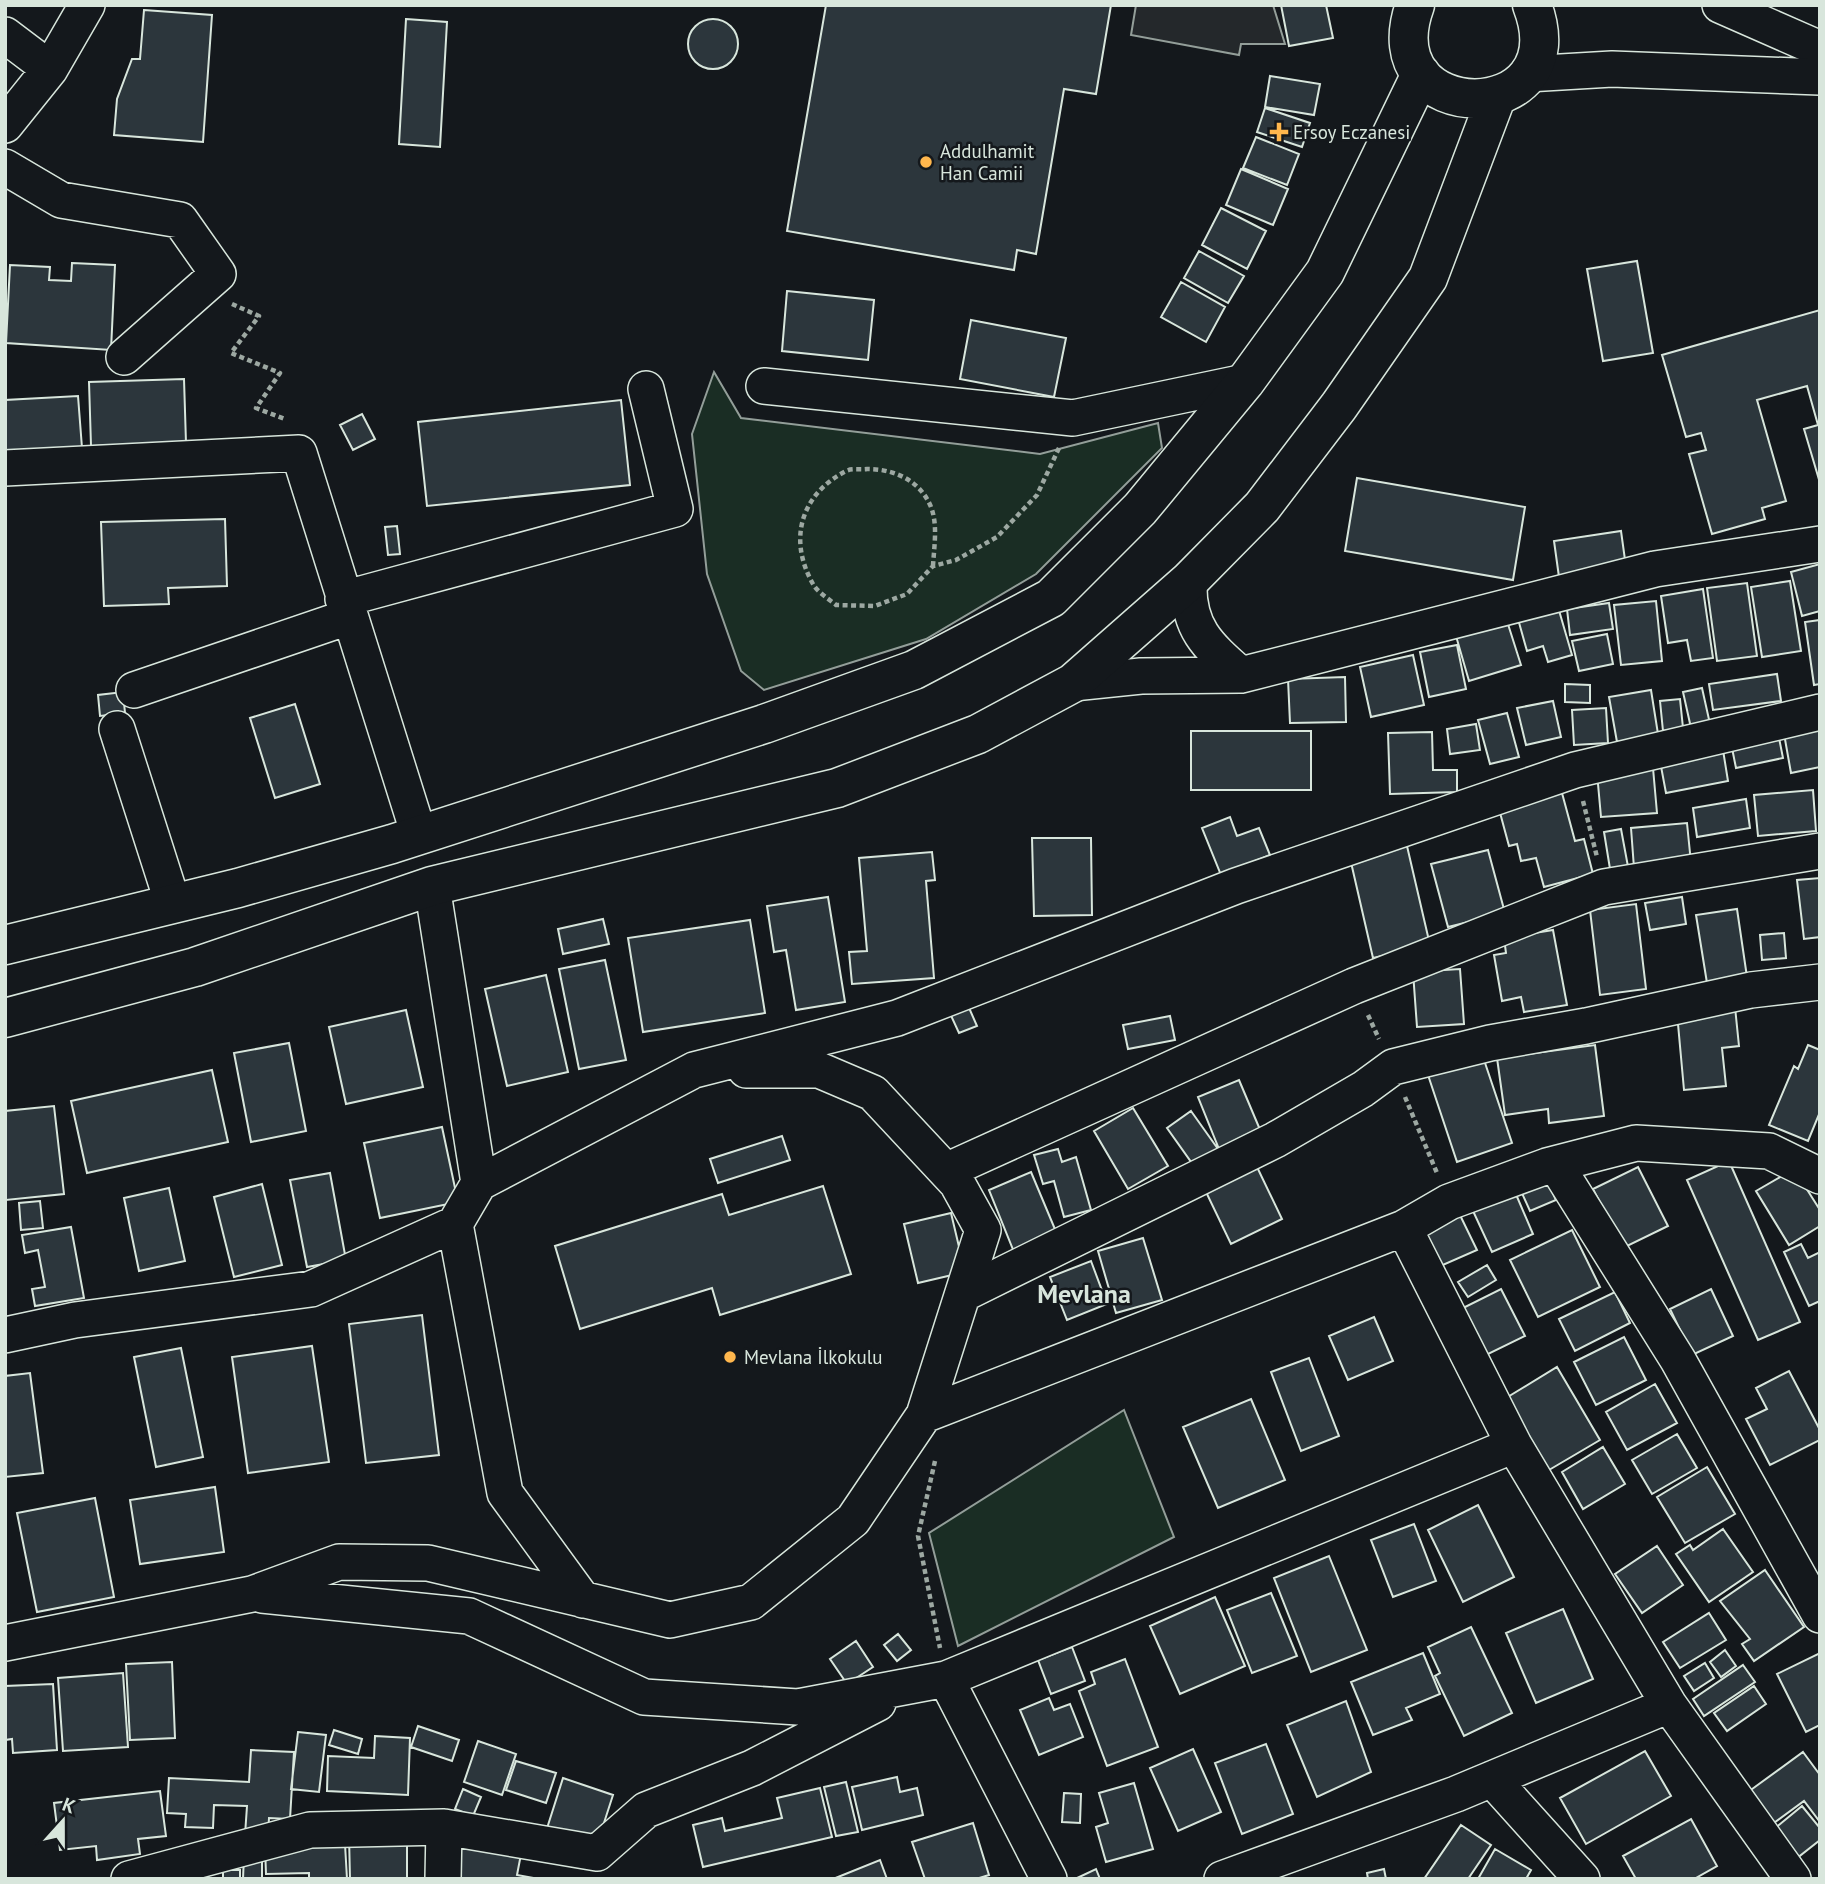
<svg xmlns="http://www.w3.org/2000/svg" width="1825" height="1884" font-family="'PT Sans',sans-serif">
	<style>
		.green { fill: #1a2d24; stroke: #939e99; stroke-width: 2 }
		.parking { fill: #24282b; stroke: #939e99; stroke-width: 2 }
		.building { fill: #2c363c; stroke: #d8e6dc; stroke-width: 2 }
		.lines { fill: none; stroke-linecap: round; stroke-linejoin: round }
		.minor-casing { stroke: #d8e6dc; stroke-width: 38 }
		.major-casing { stroke: #d8e6dc; stroke-width: 41 }
		.path { stroke: #9da8a2; stroke-width: 4.5; stroke-dasharray: 5 3.5; stroke-linecap: butt }
		.minor { stroke: #14181c; stroke-width: 35 }
		.major { stroke: #14181c; stroke-width: 38 }
		.poi-dot { fill: #ffb74d; stroke: #14181c; stroke-width: 2.5 }
		.labels { text-anchor: middle; stroke-width: 5; stroke-linejoin: round; paint-order: stroke }
		.poi-label { font-size: 19px; fill: #d8e6dc; stroke: #14181c; text-anchor: start }
		.district-label { font-size: 26px; font-weight: bold; fill: #d8e6dc; stroke: #14181c }
	</style>
	<rect width="100%" height="100%" fill="#14181c"/>
	<path class="green" d="M714,372L741,418L1040,454L1158,423L1162,448L1036,574L926,639L764,690L741,671L707,574L692,434Z
		M1124,1410L1174,1537L958,1646L929,1533Z"/>
	<path class="parking" d="M1136,5H1273L1285,44H1241L1239,55L1131,35Z"/>
	<path class="building" d="M826,5H1111L1096,94L1064,89L1036,254L1017,250L1014,270L787,231Z
		M1281,5H1326L1333,38L1289,46Z
		M144,10L212,15L203,142L114,135L117,99L132,59H140Z
		M406,19L447,22L440,147L399,144Z
		M688 44a25 25 0 1 1 50 0a25 25 0 1 1-50 0Z
		M1270,76L1320,84L1314,115L1265,107Z
		M1265,108L1310,123L1302,147L1257,132Z
		M1256,137L1299,154L1287,185L1243,168Z
		M1241,169L1288,189L1273,225L1226,205Z
		M1221,208L1266,231L1247,269L1202,245Z
		M1199,251L1244,276L1228,303L1184,278Z
		M1637,261L1653,353L1603,361L1587,269Z
		M72,263L115,265L111,350L6,343L10,265L50,267L49,280L71,281Z
		M1181,282L1225,307L1206,342L1161,317Z
		M787,291L874,300L868,360L782,351Z
		M1820,310V483L1804,429L1818,425L1807,386L1757,400L1786,501L1762,508L1765,519L1712,534L1689,454L1706,450L1701,433L1686,437L1662,355Z
		M971,320L1066,338L1054,397L960,379Z
		M184,379L186,443L91,446L89,382Z
		M78,396L82,448L5,452V400Z
		M621,400L630,485L427,506L418,422Z
		M362,414L375,439L353,450L340,425Z
		M1357,478L1525,507L1513,580L1345,551Z
		M225,519L227,586L168,588L169,604L104,606L101,522Z
		M397,526L400,554L388,555L385,527Z
		M1621,531L1626,567L1559,577L1554,541Z
		M1820,564V611L1802,616L1791,572Z
		M1790,581L1801,651L1762,657L1751,587Z
		M1747,583L1757,656L1717,661L1707,588Z
		M1703,589L1713,658L1691,661L1687,640L1668,643L1661,596Z
		M1656,601L1662,661L1621,665L1614,605Z
		M1609,603L1613,629L1570,635L1567,609Z
		M1558,607L1572,655L1548,662L1543,646L1527,651L1518,619Z
		M1820,620V684L1814,685L1805,622Z
		M1507,621L1521,665L1469,681L1456,636Z
		M1607,634L1613,664L1579,671L1572,641Z
		M1457,645L1466,689L1429,697L1420,652Z
		M1413,655L1424,705L1371,717L1360,667Z
		M1777,674L1781,701L1713,710L1709,684Z
		M1345,677L1346,722L1290,723L1288,679Z
		M1565,684L1590,685V703L1565,702Z
		M1702,688L1710,724L1691,728L1683,692Z
		M1651,690L1658,734L1617,742L1609,697Z
		M123,692L125,713L100,716L98,695Z
		M1680,699L1683,728L1663,731L1660,701Z
		M1553,701L1561,737L1526,745L1517,708Z
		M295,704L320,784L275,798L250,718Z
		M1606,708L1608,743L1574,745L1572,710Z
		M1507,713L1519,757L1490,764L1478,720Z
		M1820,721V767L1791,773L1783,728Z
		M1476,724L1480,750L1450,754L1447,729Z
		M1191,731H1311V790H1191Z
		M1432,732L1433,770H1457V792L1390,794L1388,733Z
		M1778,733L1783,758L1736,768L1731,743Z
		M1723,750L1728,781L1666,793L1660,761Z
		M1653,768L1657,813L1601,817L1597,773Z
		M1813,790L1816,831L1758,836L1754,795Z
		M1562,793L1575,841L1584,839L1593,874L1544,887L1536,858L1521,861L1517,844L1509,846L1499,809Z
		M1746,799L1750,828L1697,837L1693,808Z
		M1230,817L1237,836L1259,828L1270,855L1221,875L1202,828Z
		M1687,823L1691,863L1634,868L1631,828Z
		M1621,829L1629,872L1611,875L1604,832Z
		M1032,838H1091L1092,915L1034,916Z
		M1407,846L1430,945L1373,958L1350,858Z
		M1488,850L1505,913L1448,927L1431,864Z
		M932,852L935,880L926,881L934,978L852,984L849,952L867,951L859,858Z
		M1820,878V937L1804,939L1797,880Z
		M828,897L845,1002L796,1010L786,950L774,952L767,906Z
		M1682,897L1686,924L1650,930L1645,903Z
		M1636,904L1646,989L1600,995L1590,910Z
		M1737,909L1747,977L1707,983L1696,915Z
		M603,919L609,944L563,954L558,929Z
		M750,920L765,1013L643,1032L628,938Z
		M1553,930L1567,1005L1524,1012L1521,997L1502,1001L1494,955L1506,953L1504,938Z
		M1784,933L1786,958L1762,960L1760,935Z
		M605,960L626,1060L579,1069L559,969Z
		M1460,969L1464,1024L1417,1027L1413,972Z
		M546,975L568,1072L507,1086L485,989Z
		M966,1001L977,1026L959,1033L948,1009Z
		M1735,1007L1739,1046L1722,1048L1726,1086L1684,1090L1677,1013Z
		M406,1010L423,1087L346,1104L329,1027Z
		M1170,1016L1175,1040L1128,1049L1123,1025Z
		M289,1043L306,1131L251,1142L234,1053Z
		M1595,1045L1604,1116L1549,1123L1548,1109L1505,1115L1497,1058Z
		M1808,1045L1820,1050V1112L1808,1141L1769,1125L1794,1066L1798,1069Z
		M1482,1054L1512,1143L1457,1162L1427,1072Z
		M212,1070L228,1142L87,1173L71,1101Z
		M1239,1080L1261,1132L1219,1149L1198,1097Z
		M54,1106L64,1194L6,1200L5,1111Z
		M1133,1108L1168,1166L1128,1189L1094,1131Z
		M1191,1111L1218,1149L1194,1166L1167,1128Z
		M442,1127L458,1202L380,1218L364,1143Z
		M782,1136L790,1160L718,1183L710,1159Z
		M1058,1149L1062,1162L1076,1157L1091,1210L1064,1217L1054,1181L1043,1184L1034,1155Z
		M1729,1161L1800,1322L1758,1340L1687,1180Z
		M1257,1167L1282,1219L1231,1244L1206,1192Z
		M1638,1167L1668,1226L1623,1248L1593,1189Z
		M1794,1169L1820,1210V1226L1789,1245L1756,1191Z
		M1031,1172L1057,1234L1014,1252L989,1190Z
		M330,1173L346,1260L307,1267L290,1180Z
		M1547,1180L1556,1200L1530,1211L1521,1191Z
		M262,1184L282,1265L234,1277L214,1197Z
		M823,1186L851,1274L720,1315L712,1288L580,1329L555,1246L722,1194L729,1215Z
		M169,1188L185,1261L139,1271L124,1198Z
		M1515,1192L1533,1234L1492,1252L1473,1211Z
		M40,1201L43,1228L21,1230L19,1203Z
		M1458,1211L1477,1250L1436,1268L1418,1229Z
		M951,1213L965,1272L918,1283L904,1224Z
		M71,1227L84,1298L35,1306L32,1289L45,1287L38,1250L25,1253L22,1235Z
		M1572,1230L1600,1287L1538,1317L1510,1260Z
		M1143,1238L1162,1300L1116,1313L1098,1251Z
		M1801,1244L1808,1258L1820,1252V1301L1809,1306L1784,1252Z
		M1091,1261L1107,1304L1067,1320L1050,1277Z
		M1487,1265L1496,1280L1468,1297L1458,1282Z
		M1501,1289L1525,1336L1480,1358L1457,1311Z
		M1711,1289L1733,1336L1692,1355L1670,1309Z
		M1615,1292L1630,1323L1575,1351L1559,1319Z
		M422,1315L439,1455L366,1463L349,1324Z
		M1374,1317L1393,1361L1348,1380L1329,1336Z
		M1624,1337L1646,1380L1596,1405L1574,1362Z
		M312,1346L329,1462L248,1473L232,1357Z
		M181,1348L203,1457L156,1467L134,1357Z
		M1309,1358L1339,1436L1301,1451L1271,1372Z
		M1557,1367L1600,1440L1549,1470L1506,1398Z
		M1789,1371L1820,1430V1440L1770,1465L1746,1419L1767,1409L1756,1388Z
		M30,1373L43,1473L5,1477V1376Z
		M1655,1384L1677,1423L1627,1450L1606,1412Z
		M1251,1399L1285,1480L1218,1508L1183,1427Z
		M1677,1434L1697,1468L1652,1494L1632,1460Z
		M1603,1447L1625,1484L1583,1509L1562,1472Z
		M1707,1467L1735,1514L1685,1543L1657,1497Z
		M215,1487L224,1552L140,1564L130,1500Z
		M95,1498L114,1597L37,1612L17,1513Z
		M1478,1505L1514,1577L1463,1602L1428,1530Z
		M1414,1524L1436,1581L1393,1597L1371,1540Z
		M1723,1529L1753,1572L1709,1602L1676,1554L1690,1545L1693,1550Z
		M1657,1546L1683,1585L1642,1613L1615,1574Z
		M1329,1556L1367,1650L1311,1672L1274,1578Z
		M1765,1570L1804,1627L1754,1661L1742,1644L1750,1639L1720,1601Z
		M1271,1593L1297,1656L1252,1673L1227,1610Z
		M1215,1597L1245,1666L1180,1694L1150,1626Z
		M1563,1609L1593,1679L1536,1703L1506,1633Z
		M1709,1613L1726,1640L1680,1668L1663,1642Z
		M1471,1627L1512,1713L1464,1736L1435,1676L1440,1673L1428,1647Z
		M898,1634L911,1650L897,1661L884,1645Z
		M856,1641L873,1667L847,1684L830,1659Z
		M1072,1647L1085,1681L1051,1694L1038,1660Z
		M1725,1650L1736,1666L1721,1677L1710,1662Z
		M1423,1653L1440,1694L1406,1708L1412,1720L1373,1735L1351,1682Z
		M1820,1653V1725L1806,1732L1777,1674Z
		M1125,1659L1158,1747L1107,1766L1079,1691L1095,1684L1091,1672Z
		M172,1662L175,1738L130,1740L126,1664Z
		M1705,1663L1714,1678L1694,1691L1684,1676Z
		M1743,1665L1755,1682L1704,1716L1693,1699Z
		M123,1673L128,1747L63,1751L58,1678Z
		M53,1684L57,1750L13,1753L12,1739L5,1740V1686Z
		M1754,1686L1766,1704L1727,1731L1714,1713Z
		M1049,1698L1054,1710L1070,1704L1083,1737L1039,1755L1020,1710Z
		M1346,1701L1371,1772L1317,1797L1287,1725Z
		M418,1726L459,1740L452,1761L411,1747Z
		M334,1730L362,1739L358,1754L329,1745Z
		M298,1732L326,1735L319,1792L291,1789Z
		M375,1736L410,1738L408,1795L327,1791L328,1756L374,1758Z
		M478,1741L516,1754L502,1795L464,1782Z
		M1266,1744L1293,1814L1242,1834L1215,1763Z
		M1193,1749L1221,1812L1178,1831L1150,1768Z
		M251,1750L294,1752L290,1819L269,1818L268,1836L245,1835L247,1806L214,1805L213,1828L185,1827L186,1814L167,1813L169,1778L249,1782Z
		M1645,1751L1671,1796L1586,1844L1560,1798Z
		M1803,1752L1820,1775V1822L1804,1801L1763,1831L1748,1792Z
		M516,1761L556,1773L546,1803L506,1790Z
		M897,1777L900,1792L917,1788L923,1815L862,1830L852,1787Z
		M563,1778L613,1795L592,1860L542,1844Z
		M846,1782L858,1832L836,1836L824,1787Z
		M1134,1783L1153,1849L1106,1862L1096,1827L1108,1823L1099,1793Z
		M820,1788L832,1837L703,1867L693,1825L722,1818L725,1831L782,1818L777,1798Z
		M463,1789L481,1797L473,1816L455,1809Z
		M160,1791L166,1836L138,1839L140,1854L97,1860L96,1846L60,1850L54,1803Z
		M1064,1793L1081,1794L1080,1823L1062,1822Z
		M1802,1806L1820,1828V1840L1792,1862L1768,1834Z
		M1691,1819L1717,1866L1694,1879H1636L1623,1856Z
		M973,1823L989,1875L976,1879H925L912,1842Z
		M1461,1825L1491,1845L1468,1879H1424Z
		M407,1835V1879H350L349,1836Z
		M457,1837L522,1849L517,1875L539,1879H449Z
		M345,1844L347,1879H309V1873L266,1874L265,1847Z
		M1495,1849L1531,1870L1526,1879H1478Z
		M244,1855H262V1879H243Z
		M880,1860L887,1879H833Z
		M1096,1869L1100,1879H1075Z
		M1384,1869L1386,1879H1368L1367,1873Z
		M223,1870H240V1879H223Z"/>
	<g class="lines">
		<g class="minor-casing">
			<path id="minor" d="M1720,5L1820,49
				M5,35L50,69
				M1527,74L1612,69L1820,77
				M5,125L50,69L87,5
				M5,167L61,200L180,220L218,274L124,357
				M764,386L1073,418L1245,382
				M5,468L299,453L419,835
				M1189,581C1187,628 1208,646 1241,675
				M343,599L675,509L646,389
				M1073,683L1141,676L1241,675L1655,569L1820,544
				M134,690L348,617
				M117,729L173,904
				M746,1070H819L873,1093L957,1183L983,1230L924,1415
				M1556,1165L1678,1360L1820,1615
				M946,1171L1354,986L1604,887L1820,851
				M479,1183L694,1070L897,1018L1236,886L1575,770L1820,712
				M455,1224L505,1493L583,1600
				M1404,1228L1514,1445L1669,1705L1793,1879
				M963,1294L1275,1140L1363,1089L1393,1067L1490,1043L1586,1026L1751,990L1820,982
				M5,1335L75,1320L311,1289L455,1224L479,1183L432,886
				M262,1595L469,1616L644,1697L798,1707L946,1679L1049,1879
				M5,1643L252,1594L339,1562L428,1563L670,1620L751,1602L853,1520L924,1415L1404,1228L1449,1202L1547,1166L1636,1143L1769,1151L1820,1176
				M946,1679L1514,1445
				M1492,1779L1582,1879
				M129,1879L310,1830L444,1827L597,1853L646,1810L752,1768L878,1703
				M443,1879L444,1827
				M1222,1879L1456,1794L1669,1705"/>
		</g>
		<g class="major-casing">
			<path id="major" d="M1415,5C1370,129 1580,130 1532,5
				M5,945L238,888L392,844L764,724L914,670L1051,598L1140,509L1245,382L1325,272L1421,74
				M5,1018L195,967L432,886L837,788L978,734L1073,683L1189,581L1262,507L1339,406L1428,278L1496,98"/>
		</g>
		<path class="path" d="M232,304L259,316L231,353L280,373L256,408L285,419
			M933,566C934,547 938,525 931,507C920,480 894,469 867,469C860,470 852,468 846,471C800,495 788,540 813,584C817,592 829,599 836,605L875,606L907,594L933,566L956,560L997,537L1037,495L1059,448
			M1583,801L1597,857
			M1368,1015L1379,1039
			M1405,1097L1437,1173
			M935,1461L918,1536L940,1648"/>
		<use href="#minor" class="minor"/>
		<use href="#major" class="major"/>
	</g>
	<g class="poi-dot">
		<path d="M1275.5 121.5h7v7h7v7h-7v7h-7v-7h-7v-7h7z"/>
		<circle cx="926" cy="162" r="7"/>
		<circle cx="730" cy="1357" r="7"/>
	</g>
	<g class="labels">
		<g class="poi-label">
			<text x="1293" y="139">Ersoy Eczanesi</text>
			<text x="940" y="158">Addulhamit<tspan x="940" dy="22">Han Camii</tspan></text>
			<text x="744" y="1364">Mevlana İlkokulu</text>
		</g>
		<g class="district-label">
			<text x="1084" y="1303">Mevlana</text>
		</g>
	</g>
	<rect width="1825" height="1884" fill="none" stroke="#d8e6dc" stroke-width="14"/>
	<g transform="translate(63 1821) rotate(21)" stroke="#14181c" stroke-width="5" paint-order="stroke">
	<path d="M0-5L12 26L0 18L-12 26Z" fill="#d8e6dc"/>
	<text y="-10" font-size="19" font-weight="bold" text-anchor="middle" fill="#d8e6dc">K</text>
	</g>
</svg>
